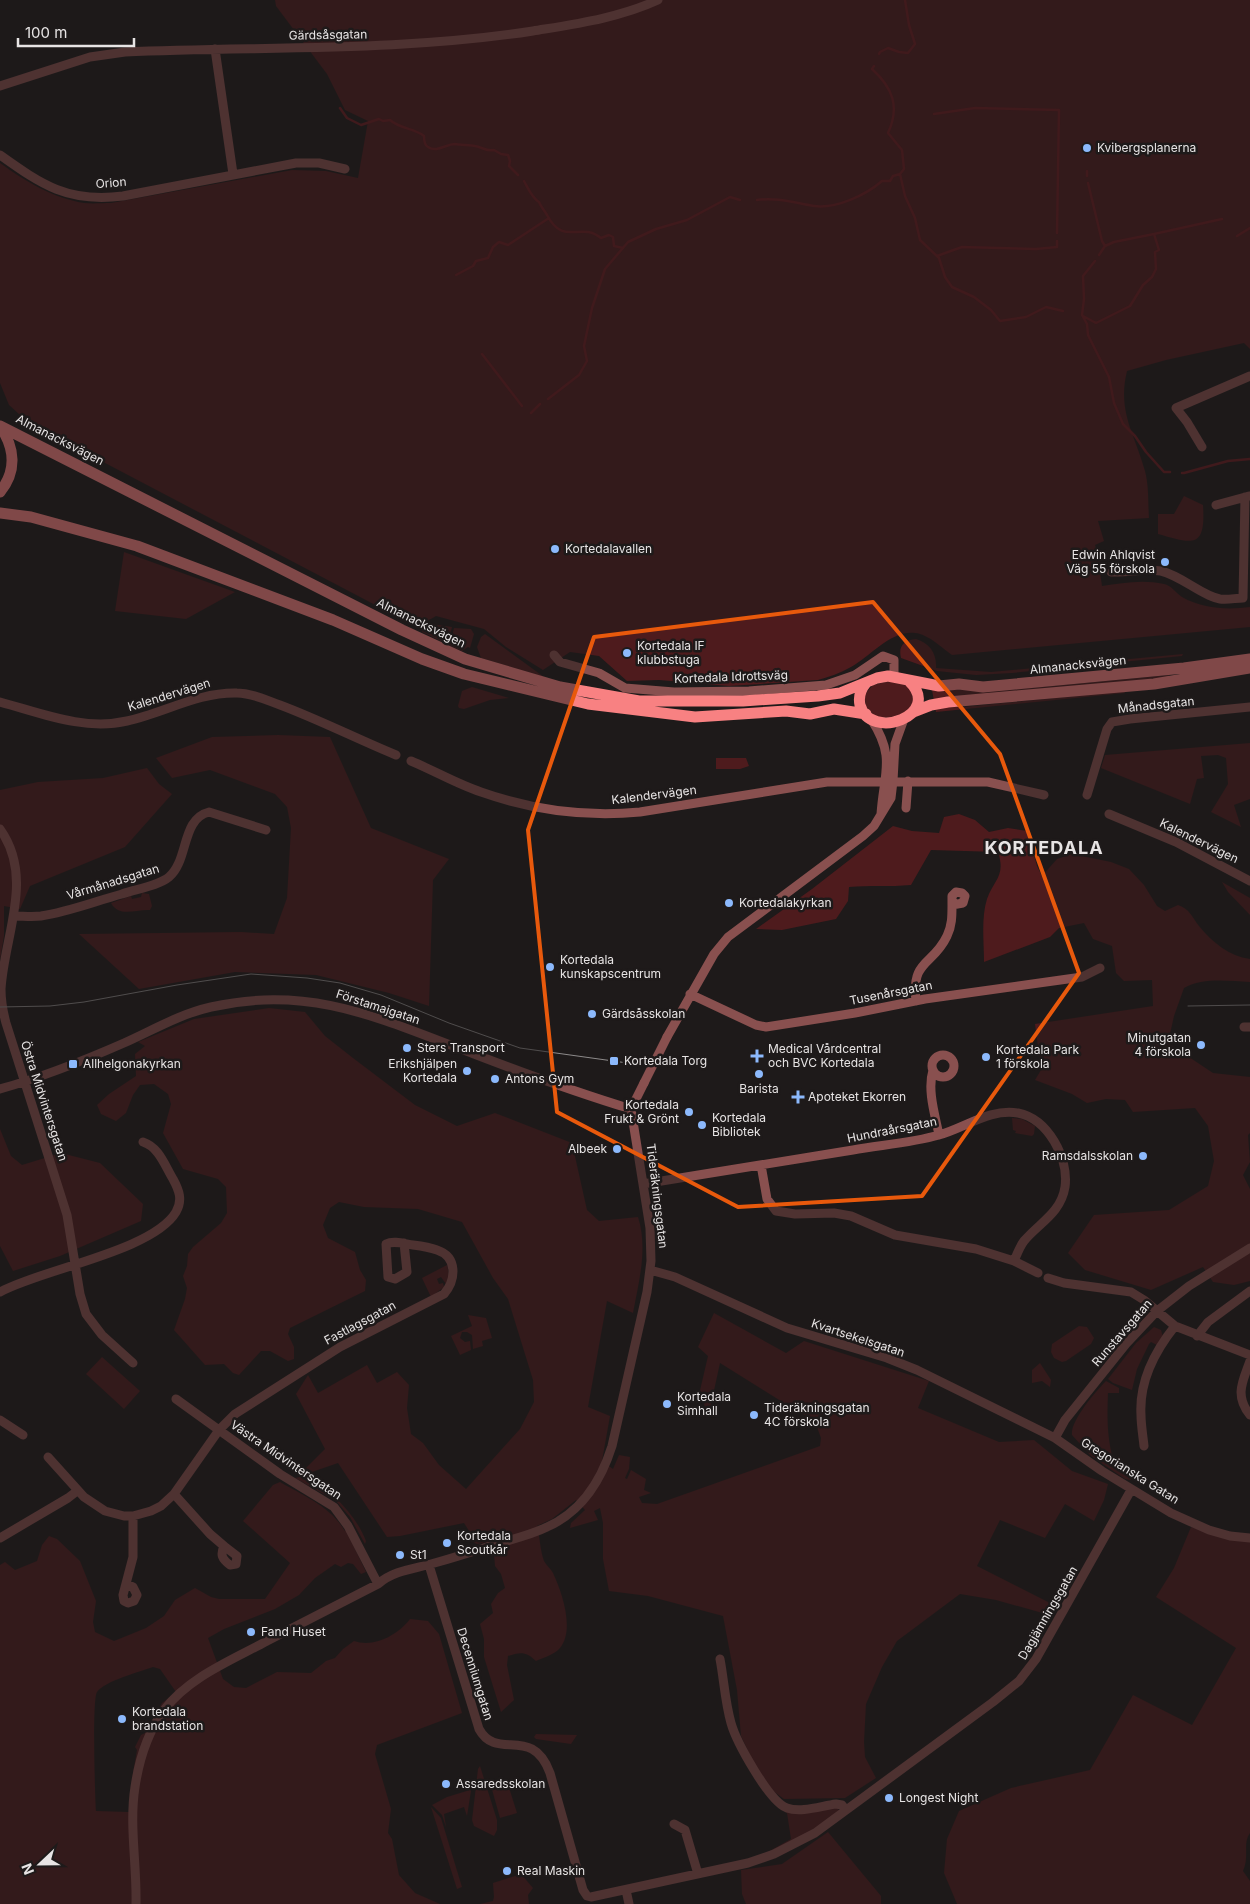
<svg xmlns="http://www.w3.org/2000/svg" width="1250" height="1904" font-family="Inter,sans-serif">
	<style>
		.green { fill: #4e1b1d; fill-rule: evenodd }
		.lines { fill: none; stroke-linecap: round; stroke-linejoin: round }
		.stream { stroke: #6a1b21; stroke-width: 2.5 }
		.minor { stroke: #89504f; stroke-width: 9 }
		.major { stroke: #f88182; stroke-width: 11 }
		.tram { stroke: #8d8a8a; stroke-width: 1 }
		.minor-bridge { stroke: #89504f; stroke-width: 9 }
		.marked { fill: none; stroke: #e8590c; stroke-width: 4; stroke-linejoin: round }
		.poi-dot { fill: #8cb9fc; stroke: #1e1a1a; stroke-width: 2 }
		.labels { text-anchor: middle; stroke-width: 5; stroke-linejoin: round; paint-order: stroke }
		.street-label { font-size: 12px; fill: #e7e4e4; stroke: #1e1a1a }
		.poi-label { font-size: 12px; fill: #e7e4e4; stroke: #1e1a1a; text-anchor: start }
		.district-label { font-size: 18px; font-weight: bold; letter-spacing: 1px; fill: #e7e4e4; stroke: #1e1a1a }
	</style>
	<rect width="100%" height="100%" fill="#1e1a1a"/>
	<path class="green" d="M275,0H1250V349L1244,343L1166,360L1127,371C1117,412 1135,434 1145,471C1149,486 1148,503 1149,518L1098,521L1104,541L1095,545L1101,563L1100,572L1102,586C1122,583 1143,579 1164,584C1171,585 1176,593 1182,597C1203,609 1228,610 1250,607V627L952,655C942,648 928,634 915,633C891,630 871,656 851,667C840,673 829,677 818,680L729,686L659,680L627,681L599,656L570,652L543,670L506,647L484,629L436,616C422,625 415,622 400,618L29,423L9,405L0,383V163C25,181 53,198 84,203C93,204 103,203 111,203L292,170L326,171L358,178L368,121L345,110L327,74L276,6Z
		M1184,496L1203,505C1206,549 1193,544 1158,534V514H1174Z
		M124,552L235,592L186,619L115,611Z
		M424,623L452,627L448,643L451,640L454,628L471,629L474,634L470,648L468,647L462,651L422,632Z
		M485,634L544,677L481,658L477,647L481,637Z
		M916,639C930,643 937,654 936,668L991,672L1183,654L1182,656L1012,673L976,675L937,671L901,658C898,646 904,640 916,639Z
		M1169,675V677L934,701L932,690H1007Z
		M890,681L902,683L910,688L914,702L905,713L891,717H880L874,715L866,707L864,695L873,685Z
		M472,687L509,698L490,700L464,709L459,708L458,706L462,691Z
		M1124,691L1125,693L936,712L935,707H962Z
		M278,735L330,737L371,828L449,859L433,880L429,1006L389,993L316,975L235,972L139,989L79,934L241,932L274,934L287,898L291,828L287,807L275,794L210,770L172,778L156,758L212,737Z
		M1250,743V799L1234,805L1241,827L1211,812L1228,784L1226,758L1218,755L1201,756L1204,778L1197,779L1190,804L1101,768L1105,755Z
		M716,758H746L749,766L740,769H716Z
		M147,768L159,784L172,794L125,847L30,886L20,909L4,906V936L0,960V790L38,782L103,778Z
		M959,814L975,820L989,832L1008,828L1027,831L1037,866L1042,876L1057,859L1072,854L1111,862L1129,869L1144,885L1157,906L1165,911L1178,905C1190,909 1192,917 1199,926C1213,943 1229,956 1250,959V982C1229,981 1203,977 1184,988L1174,1016L1168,1043L1213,1073L1250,1077V1133L1248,1135L1250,1162L1243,1175L1250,1189V1281L1234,1285L1213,1282L1203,1267L1151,1290L1085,1270L1068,1253L1094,1215L1169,1210L1208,1186L1214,1161L1208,1126L1195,1108L1133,1112L1125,1100L1106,1099L1087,1103L1072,1094L1035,1080L1041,1070L1035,1024L1153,1006L1152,980L1124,981L1116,973L1112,946L1093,939L1084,923L1059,928L1050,937L984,962C984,942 981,918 987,899C994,879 1006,876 998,852L931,850L911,885C889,887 870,885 849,887L848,901L836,919L782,930L756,929L812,889L893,826L912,831L939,833L944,817Z
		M1222,882L1250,898V915L1228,892Z
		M142,893L149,894L152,906L150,910C136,909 119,918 111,903L131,896L132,899L141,897Z
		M269,1008L305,1012L325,1036L353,1058L415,1105L457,1126L495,1113L572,1143L587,1210L599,1221L638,1217C648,1248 639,1281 633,1313L607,1301L588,1407L610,1416L602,1461L613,1469L619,1455L630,1457L629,1469L625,1478L627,1479L631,1470L646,1479L644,1490L651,1493L639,1497L642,1503L657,1504L820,1446L821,1438L814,1419L800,1413L720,1363L708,1418L703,1400L698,1399L708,1356L698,1347L714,1313L786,1353L804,1341L929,1381L918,1408L999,1442L1034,1440L1072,1471L1108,1484L1104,1500L1094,1521L1065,1504L1045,1538L1000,1520L977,1566L1050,1603L1046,1614L996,1600L960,1594L897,1641L882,1667L866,1704L864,1742L865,1757L876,1778L845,1798L784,1799L773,1791L757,1770L741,1736L737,1690L723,1616L648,1596L609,1591L603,1559V1523L600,1508L594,1511L598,1520L570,1528L571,1523L585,1510L576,1500L552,1519L537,1526C540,1537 540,1550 544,1561C546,1565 551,1569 553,1573C562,1592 575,1630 560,1648C555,1654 543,1658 536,1661C526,1651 520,1652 508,1656L507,1665L514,1700L501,1712L484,1657V1639L480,1624L493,1613L491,1604L498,1593L505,1588L501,1574L495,1566L493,1541L477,1544L469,1540L471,1534L464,1523L400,1536L387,1537L338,1463L312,1472L303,1471L325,1449L296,1394L308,1375L318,1393L367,1365L377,1383L397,1372L409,1385L407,1408L411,1434L423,1443L439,1465L466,1489L520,1429L534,1402L533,1380L508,1299L493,1278L462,1222L418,1209L364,1207L339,1202L330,1208L323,1225L328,1238L355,1252L360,1270L366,1280L365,1291L290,1328L288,1334L294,1347V1359L288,1361L270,1351H261L239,1375L233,1373L224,1364L205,1365L174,1330L185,1299L187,1288L183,1276L187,1266L188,1254L193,1247L221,1223L227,1213L226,1187L218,1179L183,1169L163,1133L171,1104L168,1094L154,1084L140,1085L133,1095L126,1113L116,1121L101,1114L97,1105L109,1094L136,1076L135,1054L145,1046L138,1042L194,1019Z
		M1012,1118L1022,1119L1035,1126L1034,1134L1032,1136L1015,1133L1016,1131L1013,1130Z
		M0,1129L11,1156L22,1165L61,1153L100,1163L143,1204L141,1221L60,1256L13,1271L0,1246Z
		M447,1265C449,1271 449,1278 446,1284L441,1277L437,1279L439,1284L443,1283L444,1287L431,1297L422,1278Z
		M468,1315L486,1318L492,1338L482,1341L483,1346L473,1349L472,1335L467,1332H462L460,1338L465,1342L470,1341L471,1350L460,1355L451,1336L472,1326Z
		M1079,1326L1087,1327L1094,1338L1091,1344L1066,1361L1062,1362L1054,1358L1051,1352L1052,1344Z
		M1154,1327L1161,1330L1163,1337L1157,1345L1151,1342L1149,1344L1137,1369L1132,1390L1113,1383L1108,1379L1136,1343Z
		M102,1357L140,1391L124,1409L86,1374Z
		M1040,1363L1051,1380L1050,1387L1042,1381L1032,1383V1370Z
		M1106,1381L1119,1388V1393H1108C1107,1416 1107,1437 1113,1459L1119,1457L1124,1466L1135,1470L1134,1475L1130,1480L1125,1479L1091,1456L1072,1435C1070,1421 1096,1391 1106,1381Z
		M309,1475C332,1493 355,1513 366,1541L365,1544L350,1517L336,1501L295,1478Z
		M280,1482C304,1496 330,1506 345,1531L346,1530L366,1572L361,1574L353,1564L348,1563L341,1567L335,1564L315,1578L299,1595L275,1609L224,1629L208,1638L223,1679L234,1687L246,1688L277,1672L311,1673L326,1661L335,1658L343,1649L354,1641C374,1648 398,1635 410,1619L428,1621L439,1634L462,1713L377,1745L375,1754L391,1809L388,1833L392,1839L399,1875L415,1893L440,1904H0V1565L5,1562L15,1570L37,1561L42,1545L49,1536L57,1539L80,1561L96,1601L93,1622L95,1632L114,1641L146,1628L164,1616L175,1600L195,1588L211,1597L219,1599H265L290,1563L243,1521L273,1485ZM153,1667L160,1669L176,1692L162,1703L145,1733L141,1735L135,1747L137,1750L133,1773L129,1812L96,1811C95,1797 92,1700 97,1692C105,1681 139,1672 153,1667Z
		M1191,1527L1250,1541V1833C1242,1844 1250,1855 1243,1871L1250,1881V1904H957L944,1873L947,1839L959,1811L1011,1788L1090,1770L1133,1695L1192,1725L1236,1648L1156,1597L1174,1568Z
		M536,1734L577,1735L571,1744L536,1739L534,1737Z
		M480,1766L497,1820V1830L494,1836L474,1826L472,1820L478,1769Z
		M507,1781L517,1813L500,1818L491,1786Z
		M470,1790L471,1791L467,1816L464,1807L444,1814L446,1827L442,1815L432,1805L447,1797Z
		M431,1807L441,1818L462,1887L457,1889Z
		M837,1808L840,1811L797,1840L766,1853L791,1839L787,1813L785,1812Z
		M828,1832L881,1896V1904H746L742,1894L741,1870L782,1864Z
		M521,1874L533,1888L528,1895L529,1904H480L493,1901L494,1897L493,1883Z"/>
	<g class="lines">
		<path class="stream" d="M879,54L880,52L888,48L899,52L908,53L915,44L909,25L905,0
			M340,108L347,118L361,125L379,119L383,121L390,120C400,129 414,128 424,136C424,140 424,145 428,147C437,153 446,144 455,144C460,145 471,145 475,146C482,147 487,152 494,150L501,154L508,155L510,161L509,166L518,175
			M934,114L975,108L1059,110L1057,233
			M1087,171V176
			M900,174L905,196L915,218L920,240L939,258L945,277L952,287L974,297L991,310L1000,321L1026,317L1046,307L1063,311
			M524,181C528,188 532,198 539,202C541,207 544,210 547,215C564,247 580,221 601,238L609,235L613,237L614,246L623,248
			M1088,183L1102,241L1105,246
			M757,200C777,197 795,203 814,206C836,209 866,195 882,181H890L893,176L900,174L904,169L902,150L888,133C900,107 893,88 872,69L874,66
			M1237,236L1250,228
			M1099,255L1105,246L1114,242L1154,234
			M937,256L962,247L1036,249L1057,247V241
			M1095,261L1083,276L1084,299L1082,315L1087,324L1088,335L1109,377L1114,403L1123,424L1135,436L1146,452L1164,472H1170
			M456,275L473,266L476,261L488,258L493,247L499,242L508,245L549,218
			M1083,316L1096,323L1130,306L1143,285L1152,277L1156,269L1155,252L1159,250L1154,234L1222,219
			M482,354L522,406
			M548,399L579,375L587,361L584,346L592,308L605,269L628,242L656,229L687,220L730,197L740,200
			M531,413L540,404
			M1182,473H1184L1228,461L1250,459"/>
		<path class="minor" d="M215,49L233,174
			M0,86L90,57L125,52C261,46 398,52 533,31C575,24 619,18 658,0
			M0,155C42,185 68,203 123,196L296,163H319L345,169
			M1202,447L1187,422L1176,408L1250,376
			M1216,505L1249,496
			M1111,572C1128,573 1145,568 1161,571C1182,576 1202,596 1220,599C1228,600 1236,598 1243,598L1245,497
			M554,655L560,662L599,673L625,688L674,692L749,691L826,685L855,675L883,656L894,660V676
			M0,702C41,713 84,731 127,721C164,713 198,692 237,693C252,693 266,700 280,705C320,720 357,739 396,755
			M871,719C896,757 884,772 881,814
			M411,761C435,771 457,784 481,792C532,810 587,817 640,812L827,782H988L1044,795
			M1087,795L1107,729L1112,722L1130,719L1250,707
			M906,808L908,781
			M1109,814L1176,842L1250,881
			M0,829C35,878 4,936 1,989C1,1000 3,1012 6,1023L67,1215L80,1294L86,1314L102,1335L133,1363
			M14,916C23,916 32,917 41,916C68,912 96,901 122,894C136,889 158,886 169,877C189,860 181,819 209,812L266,830
			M690,994L756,1025L766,1027L855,1013L925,999L1082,977L1100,968
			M916,1001C911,959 933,966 947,936C952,926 952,916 952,905L963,903L965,896L962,893L956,892L952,896V905
			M1244,1027H1250
			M667,1037L714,954L728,937L863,836L874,826L891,798L893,781L895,744L904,719
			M932 1066a11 11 0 1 1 22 0a11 11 0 1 1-22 0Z
			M933,1070C927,1090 935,1115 939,1135
			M0,1089C43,1077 83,1061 124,1043C153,1030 180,1014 211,1007C312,984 383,1020 474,1054C526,1074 578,1093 631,1109
			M761,1165L767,1199L776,1211L795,1214L834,1213L851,1216L895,1235L976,1249L1014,1261L1038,1273
			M643,1184C713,1173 783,1162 853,1150C881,1145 911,1143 939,1135C965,1128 990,1108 1018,1113C1048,1119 1069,1158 1065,1187C1061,1213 1039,1223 1024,1241C1020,1246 1017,1254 1014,1261
			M650,1270L675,1277L787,1328L887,1358L917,1370L1055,1438L1102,1471L1171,1513L1209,1530L1230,1536L1250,1538
			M1048,1278L1064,1283L1131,1292L1144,1300L1175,1326L1250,1355
			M0,1292C42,1269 153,1251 176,1212C183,1200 179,1190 173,1179C165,1166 159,1147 143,1142
			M1197,1336L1208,1322L1250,1291
			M1250,1361C1243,1381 1234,1395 1250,1415
			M176,1399L280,1474L334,1507L348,1526L378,1584
			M0,1420L23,1435
			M1055,1438L1065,1420L1126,1344L1157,1311L1189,1286L1250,1248
			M1144,1446C1143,1436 1141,1425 1141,1415C1139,1382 1155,1351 1175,1326
			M48,1457L84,1497L105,1511L124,1516H133L151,1511L161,1506L174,1494L219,1430L235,1414L340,1347L444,1294C456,1280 458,1257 437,1250C429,1247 421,1246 413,1245C405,1244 394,1240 386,1244L388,1277L395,1279L407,1272L404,1243
			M174,1494L210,1534L224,1546C220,1555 222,1559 230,1565L236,1564L237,1556L224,1546
			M0,1538L68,1498L77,1491
			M429,1565L479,1729C497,1762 532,1724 550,1773L583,1890L587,1896L591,1897L748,1863L774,1854L815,1833L993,1702L1019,1681L1036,1659L1131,1490
			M127,1584L133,1587L137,1595L134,1601L128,1603L124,1601L123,1595L133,1557V1516
			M720,1659C724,1680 725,1702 731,1723C736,1741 769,1802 787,1808C801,1813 821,1806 836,1804L842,1805L846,1810
			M674,1824L685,1830L698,1874
			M626,1890L629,1904
			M136,1904C137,1865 129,1825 135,1787C139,1760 148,1732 164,1710C189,1677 232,1660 267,1641C304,1622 341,1603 378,1584C393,1571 412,1569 431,1564C453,1558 475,1551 496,1544C513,1539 531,1535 547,1527C581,1512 601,1481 612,1446L647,1292L651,1261L650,1228L631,1109L644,1083"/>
		<path class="major" d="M0,426L402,630L465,659L560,687L639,701H743L818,696L840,693L877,678L888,676L939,686L959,684L983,687L1184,668L1250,659
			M0,492C17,471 15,448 0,426
			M0,513L31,517L137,546L333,620L422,659L464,674L588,704L695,717L786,711L810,714L834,709L866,714
			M866,683C861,689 858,696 860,705C870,742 944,715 909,681
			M913,712L931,705L948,702L1154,684L1250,668"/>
		<path class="tram" d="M1188,1006L1250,1005
			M0,1007L50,1006L84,1002L177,985L251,974L307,978L340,983L381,995L449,1023L520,1048L649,1066"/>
		<path class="minor-bridge" d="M644,1083L667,1037"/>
	</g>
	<path d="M0 0H1250V1904H0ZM873,602L1000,754L1079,973L922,1196L738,1207L557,1112L528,830L594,637Z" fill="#1e1a1a" fill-opacity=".55" fill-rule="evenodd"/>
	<path class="marked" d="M873,602L1000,754L1079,973L922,1196L738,1207L557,1112L528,830L594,637Z"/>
	<g class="poi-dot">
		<circle cx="1087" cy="148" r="5"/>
		<circle cx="555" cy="549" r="5"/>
		<circle cx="1165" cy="562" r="5"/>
		<circle cx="627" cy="653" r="5"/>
		<circle cx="729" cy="903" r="5"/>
		<circle cx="550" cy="967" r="5"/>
		<circle cx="592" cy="1014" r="5"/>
		<circle cx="1201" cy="1045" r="5"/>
		<circle cx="407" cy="1048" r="5"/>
		<path d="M754.5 1048.5h5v5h5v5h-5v5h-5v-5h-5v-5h5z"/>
		<circle cx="986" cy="1057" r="5"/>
		<rect x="609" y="1056" width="10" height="10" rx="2.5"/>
		<rect x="68" y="1059" width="10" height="10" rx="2.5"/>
		<circle cx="467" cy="1071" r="5"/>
		<circle cx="759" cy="1074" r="5"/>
		<circle cx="495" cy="1079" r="5"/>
		<path d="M795.5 1089.5h5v5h5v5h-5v5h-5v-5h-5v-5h5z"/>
		<circle cx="689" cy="1112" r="5"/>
		<circle cx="702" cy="1125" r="5"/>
		<circle cx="617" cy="1149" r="5"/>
		<circle cx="1143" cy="1156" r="5"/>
		<circle cx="667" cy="1404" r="5"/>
		<circle cx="754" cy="1415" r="5"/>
		<circle cx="447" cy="1543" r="5"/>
		<circle cx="400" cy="1555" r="5"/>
		<circle cx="251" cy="1632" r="5"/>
		<circle cx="122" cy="1719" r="5"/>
		<circle cx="446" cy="1784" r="5"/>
		<circle cx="889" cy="1798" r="5"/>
		<circle cx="507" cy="1871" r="5"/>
	</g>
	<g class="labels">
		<g class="street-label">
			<text transform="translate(328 35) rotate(-1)" y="4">Gärdsåsgatan</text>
			<text transform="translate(111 183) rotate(-5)" y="4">Orion</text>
			<text transform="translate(60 440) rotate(27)" y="4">Almanacksvägen</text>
			<text transform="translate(421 623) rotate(26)" y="4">Almanacksvägen</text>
			<text transform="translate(1078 665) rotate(-6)" y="4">Almanacksvägen</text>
			<text transform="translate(731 677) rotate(-2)" y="4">Kortedala Idrottsväg</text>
			<text transform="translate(169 695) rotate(-17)" y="4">Kalendervägen</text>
			<text transform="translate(1156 705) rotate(-6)" y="4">Månadsgatan</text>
			<text transform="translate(654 795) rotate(-7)" y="4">Kalendervägen</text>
			<text transform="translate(1199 841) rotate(26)" y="4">Kalendervägen</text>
			<text transform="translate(113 882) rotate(-17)" y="4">Vårmånadsgatan</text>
			<text transform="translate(891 993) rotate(-11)" y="4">Tusenårsgatan</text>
			<text transform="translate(378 1007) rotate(18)" y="4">Förstamajgatan</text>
			<text transform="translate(44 1101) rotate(72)" y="4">Östra Midvintersgatan</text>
			<text transform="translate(892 1130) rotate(-11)" y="4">Hundraårsgatan</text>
			<text transform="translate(657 1196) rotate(83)" y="4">Tideräkningsgatan</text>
			<text transform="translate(360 1323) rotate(-28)" y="4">Fastlagsgatan</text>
			<text transform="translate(1122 1333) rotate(-49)" y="4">Runstavsgatan</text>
			<text transform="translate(858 1338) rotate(18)" y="4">Kvartsekelsgatan</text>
			<text transform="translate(286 1460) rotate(34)" y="4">Västra Midvintersgatan</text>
			<text transform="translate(1130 1471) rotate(32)" y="4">Gregorianska Gatan</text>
			<text transform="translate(1048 1613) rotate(-60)" y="4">Dagjämningsgatan</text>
			<text transform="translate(475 1674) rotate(73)" y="4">Decenniumgatan</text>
		</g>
		<g class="poi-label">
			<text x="1097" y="152">Kvibergsplanerna</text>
			<text x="565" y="553">Kortedalavallen</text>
			<text x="1155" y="559" text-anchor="end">Edwin Ahlqvist<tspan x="1155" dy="14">Väg 55 förskola</tspan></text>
			<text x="637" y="650">Kortedala IF<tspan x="637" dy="14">klubbstuga</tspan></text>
			<text x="739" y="907">Kortedalakyrkan</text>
			<text x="560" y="964">Kortedala<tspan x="560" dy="14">kunskapscentrum</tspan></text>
			<text x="602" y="1018">Gärdsåsskolan</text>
			<text x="1191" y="1042" text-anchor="end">Minutgatan<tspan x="1191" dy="14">4 förskola</tspan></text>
			<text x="417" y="1052">Sters Transport</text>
			<text x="768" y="1053">Medical Vårdcentral<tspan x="768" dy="14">och BVC Kortedala</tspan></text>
			<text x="996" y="1054">Kortedala Park<tspan x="996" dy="14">1 förskola</tspan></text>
			<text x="624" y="1065">Kortedala Torg</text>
			<text x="83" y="1068">Allhelgonakyrkan</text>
			<text x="457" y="1068" text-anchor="end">Erikshjälpen<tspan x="457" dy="14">Kortedala</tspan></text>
			<text x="505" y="1083">Antons Gym</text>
			<text x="759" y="1093" text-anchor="middle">Barista</text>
			<text x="808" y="1101">Apoteket Ekorren</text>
			<text x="679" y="1109" text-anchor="end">Kortedala<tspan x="679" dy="14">Frukt &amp; Grönt</tspan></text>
			<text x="712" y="1122">Kortedala<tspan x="712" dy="14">Bibliotek</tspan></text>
			<text x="607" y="1153" text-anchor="end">Albeek</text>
			<text x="1133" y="1160" text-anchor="end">Ramsdalsskolan</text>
			<text x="677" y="1401">Kortedala<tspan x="677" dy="14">Simhall</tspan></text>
			<text x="764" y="1412">Tideräkningsgatan<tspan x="764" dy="14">4C förskola</tspan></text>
			<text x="457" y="1540">Kortedala<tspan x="457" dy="14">Scoutkår</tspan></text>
			<text x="410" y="1559">St1</text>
			<text x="261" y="1636">Fand Huset</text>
			<text x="132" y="1716">Kortedala<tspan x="132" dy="14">brandstation</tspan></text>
			<text x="456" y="1788">Assaredsskolan</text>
			<text x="899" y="1802">Longest Night</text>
			<text x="517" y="1875">Real Maskin</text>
		</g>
		<g class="district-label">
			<text x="1044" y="854">KORTEDALA</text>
		</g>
	</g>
	<g transform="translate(40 1864) rotate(248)" stroke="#1e1a1a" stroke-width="4" paint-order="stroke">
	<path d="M0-4L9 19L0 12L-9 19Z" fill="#e7e4e4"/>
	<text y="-8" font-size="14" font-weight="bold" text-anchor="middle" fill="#e7e4e4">N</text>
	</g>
	<path d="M18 38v8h116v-8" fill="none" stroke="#e7e4e4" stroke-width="2.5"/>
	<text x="25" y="38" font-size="15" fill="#e7e4e4" stroke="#1e1a1a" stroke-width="4" paint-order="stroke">100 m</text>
</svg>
